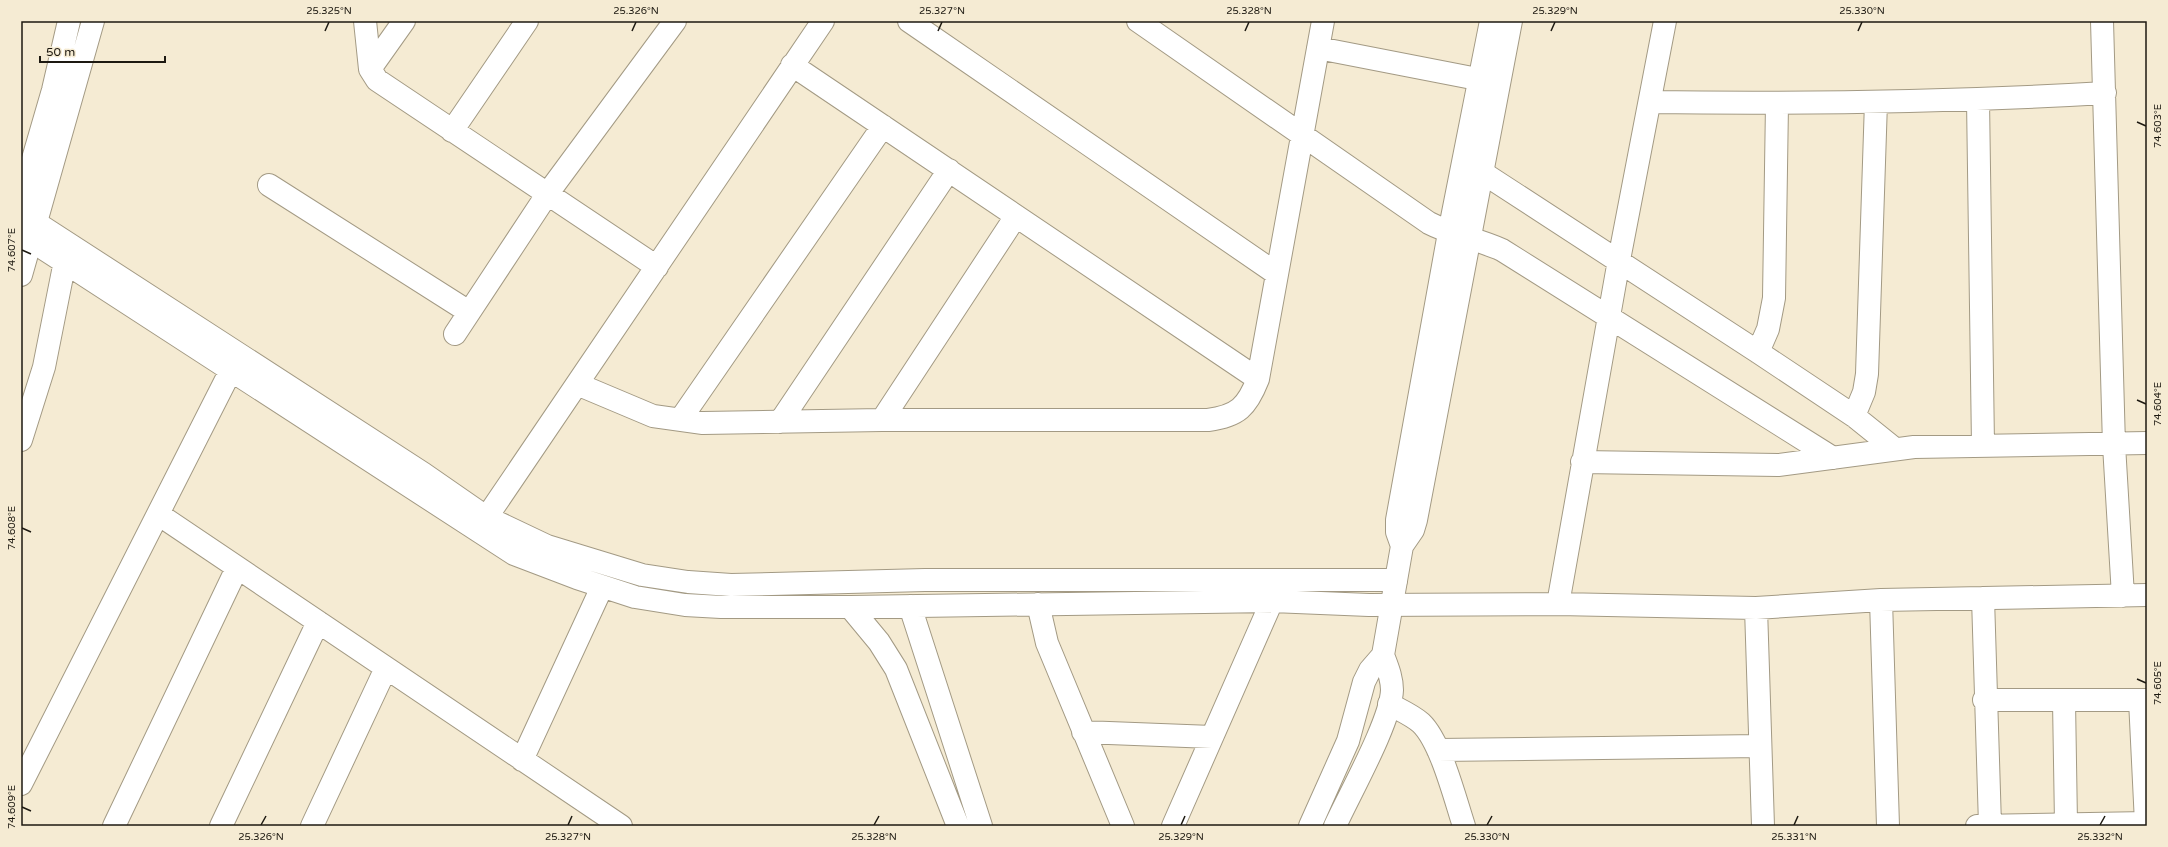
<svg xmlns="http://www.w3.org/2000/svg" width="2168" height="847" font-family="'Varela Round',sans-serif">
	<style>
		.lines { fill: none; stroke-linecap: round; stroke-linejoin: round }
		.minor-casing { stroke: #a39a84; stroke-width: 24 }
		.major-casing { stroke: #a39a84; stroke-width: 24 }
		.minor { stroke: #fff; stroke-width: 22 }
		.major { stroke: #fff; stroke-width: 22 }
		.ticks { fill: none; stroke: #1d1911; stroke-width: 1.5 }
		.neatline { fill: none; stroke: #1d1911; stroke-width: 1.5 }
		.ticks-label { font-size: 10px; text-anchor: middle; fill: #1d1911 }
	</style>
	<rect width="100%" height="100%" fill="#f5ebd3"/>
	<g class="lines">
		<g class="minor-casing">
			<path id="minor" d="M365,21L370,69L377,80L657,267
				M909,21L1277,274
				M1138,21L1429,223C1452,235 1478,239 1502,250L1833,458
				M2102,21L2114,445L2123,596
				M1318,48L1498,83
				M792,65L1258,379
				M370,69L404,21
				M1978,100L1983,445
				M1650,102C1801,104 1953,102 2105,93
				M452,131L527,21
				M1465,167L1483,173L1758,352L1854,416L1895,449
				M269,185L469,312
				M21,213L424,474L486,517L547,546L642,575L688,582L731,585L925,580H1396
				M21,234L514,554L577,578L635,597L685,605L721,607H850L1272,601L1369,605L1558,604L1756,608L1881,600L2147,595
				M455,334L548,193L675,21
				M1758,352L1768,329L1774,298L1777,104
				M577,384L653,416L703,423L882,420H1208C1238,416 1247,407 1258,379L1323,21
				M1854,416L1864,392L1867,374L1876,102
				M680,420L883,126
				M882,420L1016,216
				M780,422L949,170
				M21,440L44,367L65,261
				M1582,462L1778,465L1914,447L2147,443
				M158,514L621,826
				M478,530L823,21
				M1983,598L1990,825
				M1881,600L1888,826
				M1038,604L1047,643L1123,826
				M1558,604L1619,260L1665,21
				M910,606L981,826
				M850,607L879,642L896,669L958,826
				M1756,608L1763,826
				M1984,700H2147
				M2140,700L2146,823
				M2064,701L2066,823
				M1389,704C1400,710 1412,715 1421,723C1441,742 1455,799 1464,826
				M1083,732L1212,737
				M1438,750L1760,746
				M522,760L602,587
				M21,784L231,370
				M114,826L237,568
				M221,826L318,622
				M312,826L386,668
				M1173,826L1272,601
				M1977,826L2147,823"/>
		</g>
		<g class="major-casing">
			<path id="major" d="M21,200L53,90L69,21
				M21,275L93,21
				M1402,546L1397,532V520L1449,233L1491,21
				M1310,826L1348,741L1364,682L1370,670L1383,655L1402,546L1413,530L1416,520L1511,21
				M1335,826C1349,795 1391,721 1392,690C1392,677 1387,666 1383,655"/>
		</g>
		<use href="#minor" class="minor"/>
		<use href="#major" class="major"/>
	</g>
	<path class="ticks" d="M325,31L329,22M632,31L636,22M938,31L942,22M1245,31L1249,22M1551,31L1555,22M1858,31L1862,22M2137,122L2146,126M22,250L31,254M2137,400L2146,404M22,528L31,532M2137,679L2146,683M22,807L31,811M261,825L266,816M568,825L572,816M874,825L879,816M1181,825L1185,816M1487,825L1492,816M1794,825L1798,816M2100,825L2105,816"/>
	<rect width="2168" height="847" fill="none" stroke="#f5ebd3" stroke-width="44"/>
	<path d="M40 56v6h125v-6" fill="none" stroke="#1d1911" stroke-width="2"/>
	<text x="46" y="56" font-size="12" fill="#1d1911" stroke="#f5ebd3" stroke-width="3" paint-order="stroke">50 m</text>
	<rect x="22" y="22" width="2124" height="803" class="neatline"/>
	<g class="ticks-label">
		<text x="329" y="14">25.325°N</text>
		<text x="636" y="14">25.326°N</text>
		<text x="942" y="14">25.327°N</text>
		<text x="1249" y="14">25.328°N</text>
		<text x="1555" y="14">25.329°N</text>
		<text x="1862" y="14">25.330°N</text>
		<text transform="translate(2157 126) rotate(-90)" y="4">74.603°E</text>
		<text transform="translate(11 250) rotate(-90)" y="4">74.607°E</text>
		<text transform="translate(2157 404) rotate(-90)" y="4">74.604°E</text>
		<text transform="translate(11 528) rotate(-90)" y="4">74.608°E</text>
		<text transform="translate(2157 683) rotate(-90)" y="4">74.605°E</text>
		<text transform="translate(11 807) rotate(-90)" y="4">74.609°E</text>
		<text x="261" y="840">25.326°N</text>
		<text x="568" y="840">25.327°N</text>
		<text x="874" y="840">25.328°N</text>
		<text x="1181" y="840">25.329°N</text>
		<text x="1487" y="840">25.330°N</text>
		<text x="1794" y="840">25.331°N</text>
		<text x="2100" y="840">25.332°N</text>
	</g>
</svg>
